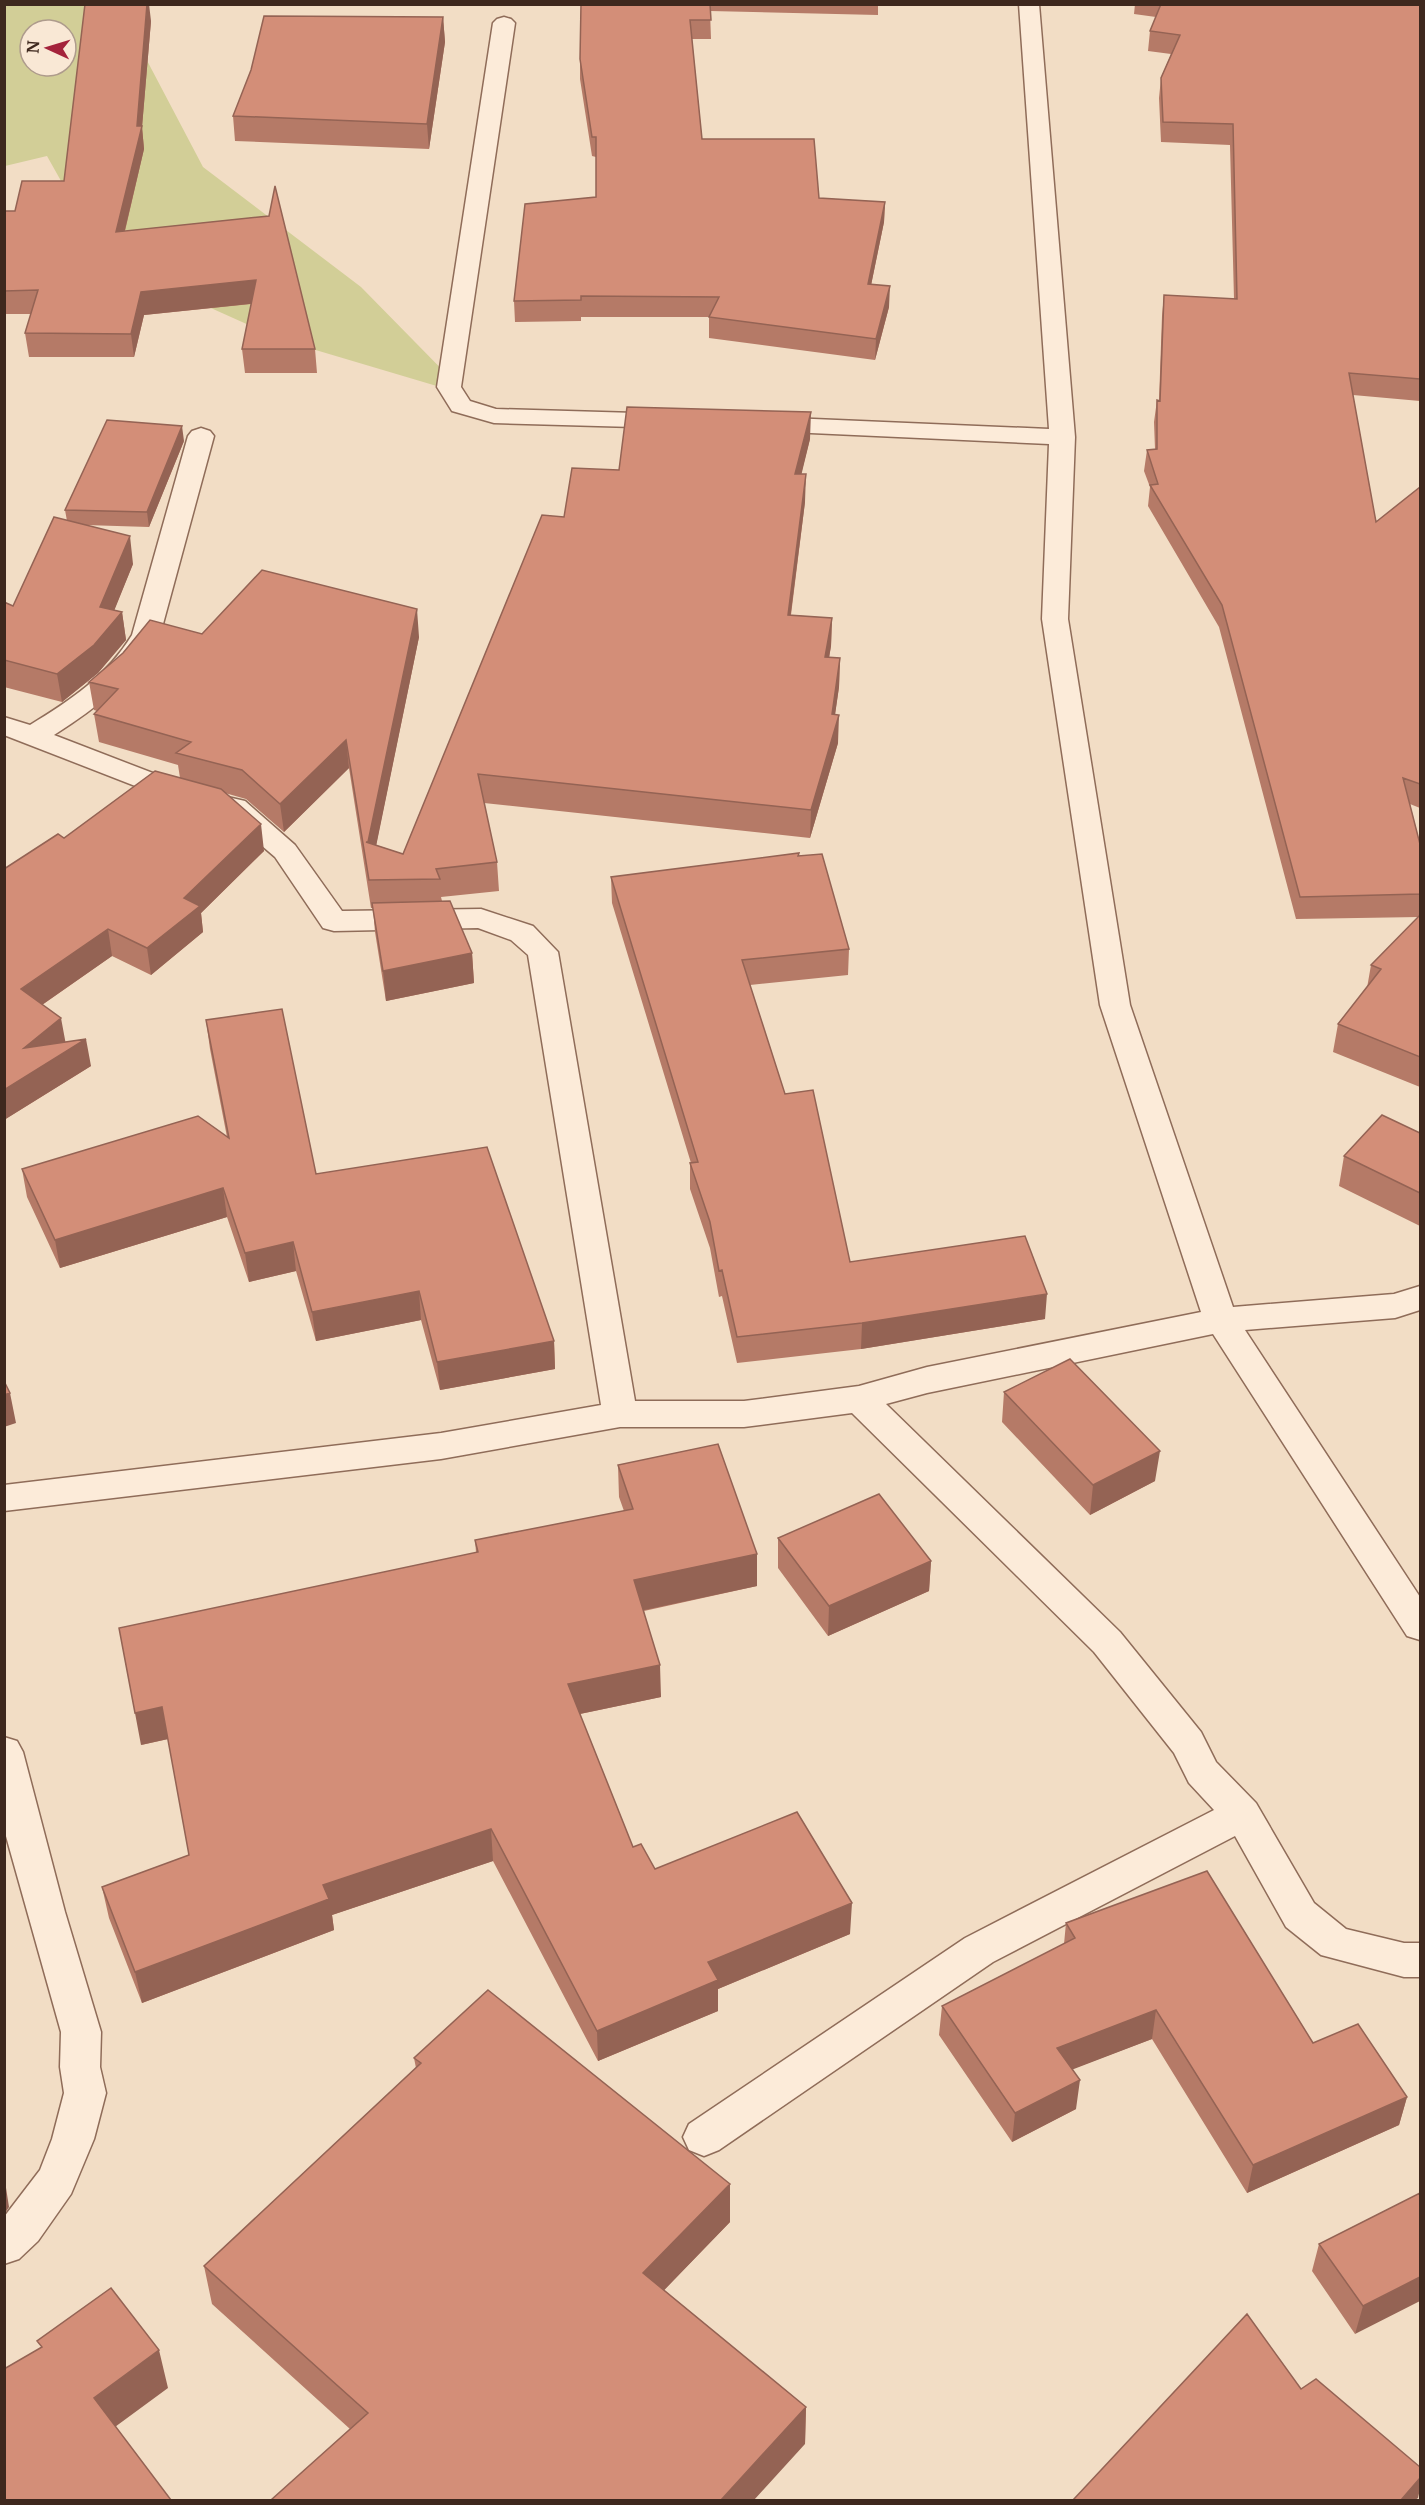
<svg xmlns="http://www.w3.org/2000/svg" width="1425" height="2505" font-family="Merriweather,serif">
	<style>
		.green { fill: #d2ce97; fill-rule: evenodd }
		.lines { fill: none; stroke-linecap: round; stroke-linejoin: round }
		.minor-casing { stroke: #8f6c59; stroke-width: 3 }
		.minor { fill: #fcebd9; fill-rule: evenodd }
		.wall { fill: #b57a67 }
		.shaded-wall { fill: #946354 }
		.building { fill: #d38e78; stroke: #946354; stroke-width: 1.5 }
	</style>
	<rect width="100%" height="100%" fill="#f2ddc5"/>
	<path class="green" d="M4,5H136L132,32L203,167L361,287L467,395L282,340L106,261L47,156L5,166ZM30,30H66V66H30Z"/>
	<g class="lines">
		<g class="minor-casing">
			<path id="minor" d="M1019,4H1039L1075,437L1068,619L1130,1005L1233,1307L1394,1294L1420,1286V1310L1395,1318L1245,1330L1420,1597V1640L1407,1636L1213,1334L927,1393L886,1404L1120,1632L1201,1732L1216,1762L1256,1803L1314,1903L1346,1929L1404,1943H1420V1977H1404L1321,1955L1286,1927L1235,1836L993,1962L719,2150L704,2156L689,2150L683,2137L689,2124L965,1938L1214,1810L1189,1783L1174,1753L1094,1652L852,1413L744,1427H620L441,1459L4,1511V1485L441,1433L601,1405L528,955L511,940L478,928L334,931L323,928L275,857L225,814L179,803L4,735V717L30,725C71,700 107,676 132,635L188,436L192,431L201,428L210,431L214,436L160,635C132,680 98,707 54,735L197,790L245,801L295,845L342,911L481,909L533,926L558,952L635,1401H744L859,1386L927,1367L1201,1312L1100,1005L1042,619L1049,444L767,431L758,429L755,424L758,419L767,417L1049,429Z
				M504,17L511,19L515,23L461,387L470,401L496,409L670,414L679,416L682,421L679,426L670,428L494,423L452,411L437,387L493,23L497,19Z
				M4,1737L17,1741L23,1752L65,1912L101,2032L100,2067L106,2093L94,2139L71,2194L38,2241L19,2259L4,2264V2217L40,2170L52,2139L64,2093L60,2067L61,2032L4,1829Z"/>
		</g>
		<use href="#minor" class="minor"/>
	</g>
	<path class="wall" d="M581,4H878V15L710,11L711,39H692L702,139L819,198L885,202L884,222L871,285L889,307L875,360L709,338V317H581V321L515,322L514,301L596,197V157L592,156L580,79V59Z
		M1135,4H1420V401L1353,395L1376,522L1420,487V808L1410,804L1420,844V1087L1333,1052L1338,1024L1367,988L1371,965L1419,917L1296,919L1219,627L1148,506L1150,487L1144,471L1147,450L1155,449L1154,422L1157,400L1159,401L1162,316L1164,295L1234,299L1230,145L1161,142L1159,98L1161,78L1171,54L1148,51L1150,31L1156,17L1134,14Z
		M443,17L445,42L429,149L235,141L233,116Z
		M151,21L142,127L144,149L125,231L269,216L315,349L317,373H245L242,349L251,304L144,315L134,357H29L25,333L31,314H4V211H15L64,181Z
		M810,439L801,474L805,502L791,615L832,618L831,646L829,658H840L839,687L835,714L838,743L810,838L484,803L497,862L499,891L441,897L442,901L472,953L474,983L386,1001L375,932L373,908H371L349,768L284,832L246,799L225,793L264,851L201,913L203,932L151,975L112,956L42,1005L65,1042L91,1066L4,1120L64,838L180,778L178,765L99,742L94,714L97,711L94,710L89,682L202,634L419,637L376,845L403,854L564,517L619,470Z
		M184,441L149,527L85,525L133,564L114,610L122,612L126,640L98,673L62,702L4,687V602L13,606L67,521L65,510Z
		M799,856L849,949L848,975L750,985L785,1094L850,1262L1045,1319L861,1349L737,1363L722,1296L719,1297L710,1248L690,1189V1163H691L612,903L611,877Z
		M206,1020L316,1174L554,1341L555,1369L440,1390L421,1320L316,1341L296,1271L249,1282L227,1217L60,1268L27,1197L22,1169L227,1137L210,1049Z
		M1420,1133V1226L1339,1186L1344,1156Z
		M1004,1392L1155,1481L1090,1515L1002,1422Z
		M618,1465L757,1554V1586L644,1611L661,1697L580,1714L633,1847L655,1869L850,1934L718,1989V2011L598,2061L493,1861L332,1915L334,1930L142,2003L109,1918L102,1887L189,1855L168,1739L141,1745L476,1552L475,1540L624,1511L619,1497Z
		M778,1538L931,1561L929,1591L828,1636L778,1568Z
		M1066,1923L1313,2043L1407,2097L1399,2125L1247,2193L1152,2039L1072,2069L1076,2109L1012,2142L939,2035L942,2006L1064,1944Z
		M414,2058L730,2184V2222L664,2290L806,2407L805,2444L350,2429L212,2304L204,2266L416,2068Z
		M1420,2193L1355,2334L1312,2271L1319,2244Z"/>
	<path class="shaded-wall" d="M147,4H149L151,21L142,127L144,149L119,255L116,232L137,126Z
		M443,17L445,42L429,149L427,124Z
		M885,202L884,222L867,305L868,284Z
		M256,280L259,303L144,315L134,357L131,334L141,292Z
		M890,286L889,307L875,360L876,339Z
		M811,412L810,439L795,501V474Z
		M182,426L184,441L149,527L147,512Z
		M806,474L805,502L787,643L788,615Z
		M130,536L133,564L106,631L122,612L126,640L98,673L62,702L57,674L100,607Z
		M417,609L419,637L371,871L368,842Z
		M832,618L831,646L824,686L825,657Z
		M840,658L839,687L832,736L839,715L838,743L810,838L811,810L832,714Z
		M346,740L349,768L284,832L280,804Z
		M261,824L264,851L201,913L203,932L151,975L147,948L184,898Z
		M108,929L112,956L26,1016L21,989Z
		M472,953L474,983L386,1001L383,971Z
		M61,1018L66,1045L86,1039L91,1066L4,1120V1090L24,1048Z
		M223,1188L227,1217L60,1268L55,1240Z
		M293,1242L296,1271L249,1282L245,1253Z
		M419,1291L421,1320L316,1341L312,1312Z
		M1047,1294L1045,1319L861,1349L862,1323Z
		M554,1341L555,1369L440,1390L437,1362Z
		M10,1393L16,1423L4,1427V1395Z
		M1160,1451L1155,1481L1090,1515L1093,1485Z
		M757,1554V1586L635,1612L634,1580Z
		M931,1561L929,1591L828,1636L829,1606Z
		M660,1665L661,1697L570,1716L568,1684Z
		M162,1707L168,1739L141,1745L135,1713Z
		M491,1829L493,1861L332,1915L334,1930L142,2003L135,1972L323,1885Z
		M852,1903L850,1934L718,1989V2011L598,2061L597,2031L708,1962Z
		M1156,2010L1152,2039L1053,2077L1057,2048Z
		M1080,2080L1076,2109L1012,2142L1015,2113Z
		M1407,2097L1399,2125L1247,2193L1253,2165Z
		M4,2175L9,2207L5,2213H4Z
		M730,2184V2222L644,2311L643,2273Z
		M1420,2277V2301L1355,2334L1363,2306Z
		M159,2350L168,2388L104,2435L94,2398Z
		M806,2407L805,2444L754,2500H721Z
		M1420,2478V2489L1418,2498L1415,2500H1401Z"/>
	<path class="building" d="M85,4H147L137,126H142L116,232L269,216L275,186L315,349H242L256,280L141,292L131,334L25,333L38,290L4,291V211H15L22,181H64Z
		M581,4H710L711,20H690L702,139H814L819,198L885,202L868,284L890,286L876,339L709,317L719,297L581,296V300L514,301L525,204L596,197V137H592L580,59Z
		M1161,4H1420V379L1349,373L1376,522L1420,487V784L1403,778L1420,844V894L1300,897L1222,605L1150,485L1158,484L1147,450L1157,449V400L1160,401L1164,295L1237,299L1233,124L1163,122L1161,78L1180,35L1150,31Z
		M264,16L443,17L427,124L233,116L251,70Z
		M627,407L811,412L795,474H806L788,615L832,618L825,657L840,658L832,714L839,715L811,810L478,774L497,862L436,869L440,879L369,880L346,740L280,804L242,770L176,753L191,742L94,714L118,689L89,682L123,653L150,620L202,634L262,570L417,609L368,842H366L403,854L542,515L564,517L572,468L619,470Z
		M107,420L182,426L147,512L65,510Z
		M54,517L130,536L100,607L122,612L94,645L57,674L4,660V602L13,606Z
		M155,771L221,789L261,824L184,898L200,906L147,948L108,929L21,989L61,1018L24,1048L86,1039L4,1090V869L58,834L64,838Z
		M799,853L798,856L822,854L849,949L742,960L785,1094L813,1090L850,1262L1025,1236L1047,1294L862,1323L737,1337L722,1270L719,1271L710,1222L690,1163L698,1162L611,877Z
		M450,901L472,953L383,971L372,903Z
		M1420,915V1057L1338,1024L1381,969L1371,965Z
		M282,1009L316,1174L487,1147L554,1341L437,1362L419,1291L312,1312L293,1242L245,1253L223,1188L55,1240L22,1169L198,1116L229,1138L206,1020Z
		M1382,1115L1420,1133V1193L1344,1156Z
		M1070,1359L1160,1451L1093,1485L1004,1392Z
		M4,1381L10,1393L4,1395Z
		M718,1444L757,1554L634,1580L660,1665L568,1684L633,1847L641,1844L655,1869L797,1812L852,1903L708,1962L718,1980L597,2031L491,1829L323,1885L329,1899L135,1972L102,1887L189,1855L162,1707L135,1713L119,1628L478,1552L475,1540L633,1509L618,1465Z
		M879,1494L931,1561L829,1606L778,1538Z
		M1207,1871L1313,2043L1358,2024L1407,2097L1253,2165L1156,2010L1057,2048L1080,2080L1015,2113L942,2006L1075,1938L1066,1923Z
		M488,1990L730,2184L643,2273L806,2407L721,2500H271L368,2413L204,2266L421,2063L414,2058Z
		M1420,2193V2277L1363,2306L1319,2244Z
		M111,2288L159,2350L94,2398L171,2500H4V2369L42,2347L37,2341Z
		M1247,2314L1301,2389L1316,2379L1420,2467V2478L1401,2500H1073Z"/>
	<rect width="1425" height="2505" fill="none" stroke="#3e281e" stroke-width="12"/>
	<g transform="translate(48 48) rotate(274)"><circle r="28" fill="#f9e8d5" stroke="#ae9b8c" stroke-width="1.5"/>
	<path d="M0-4.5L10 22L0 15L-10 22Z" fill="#a4233b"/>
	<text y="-9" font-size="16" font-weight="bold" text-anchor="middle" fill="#3e281e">N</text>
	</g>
</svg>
